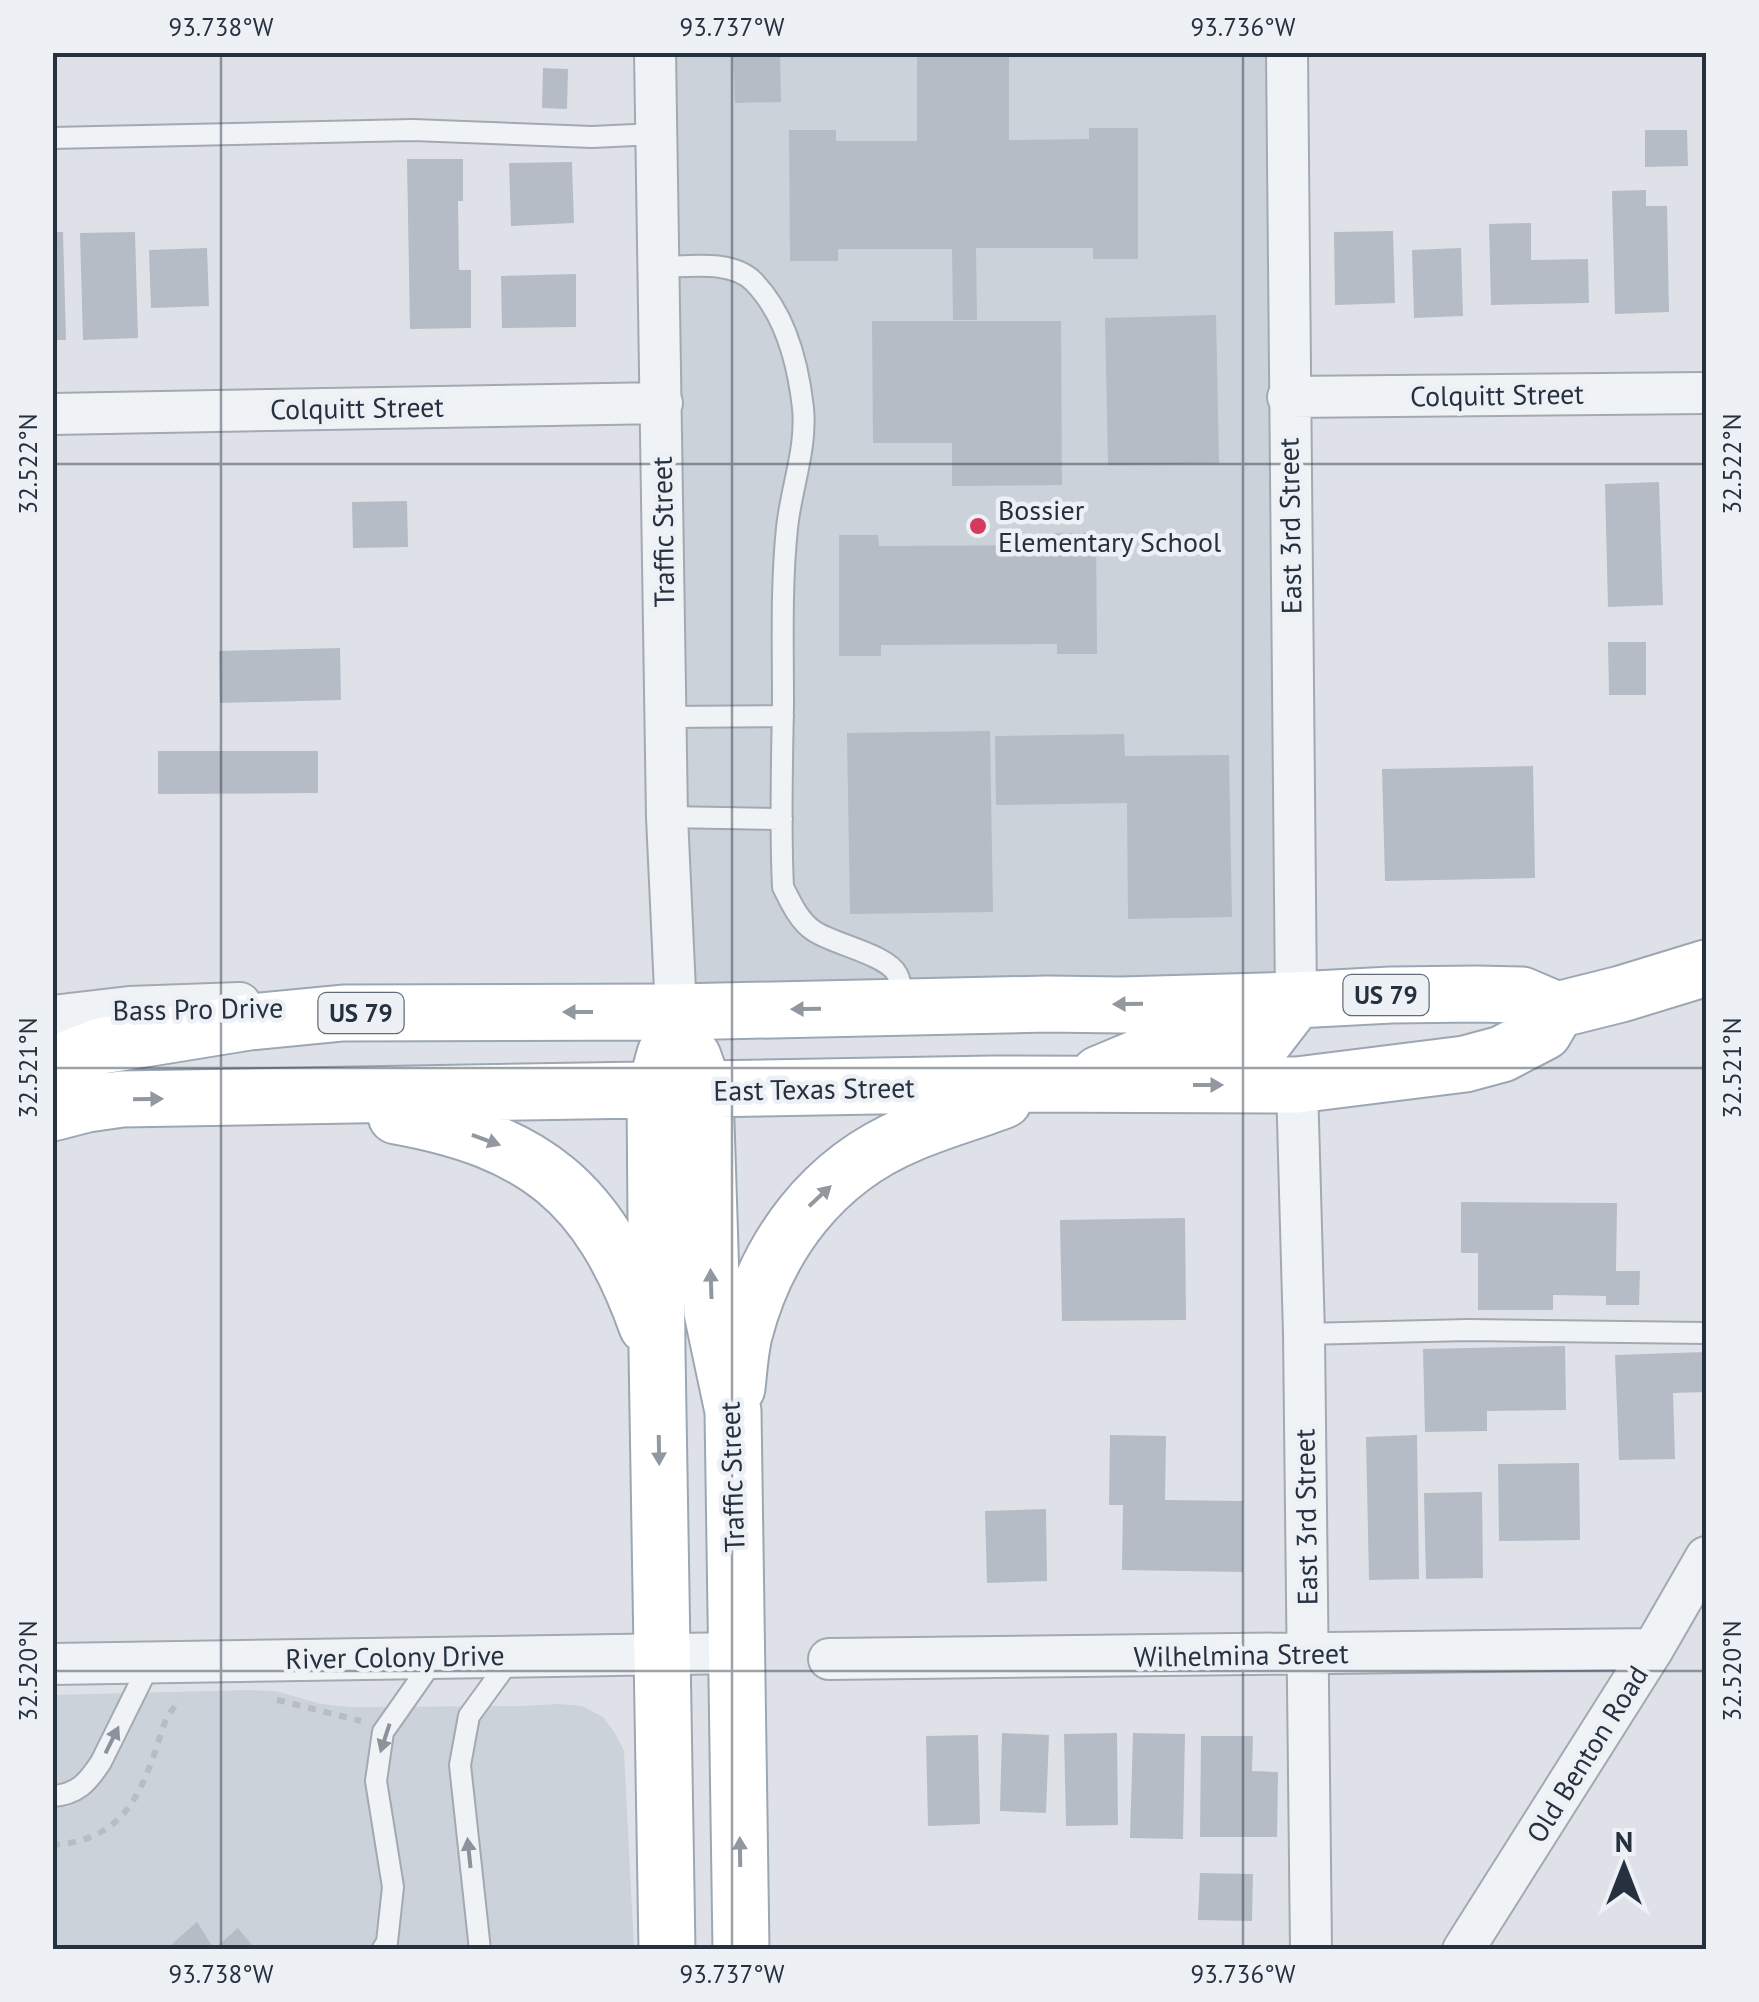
<svg xmlns="http://www.w3.org/2000/svg" width="1759" height="2002" font-family="'PT Sans',sans-serif">
	<style>
		.built { fill: #cbd2da }
		.building { fill: #b5bcc5 }
		.lines { fill: none; stroke-linecap: round; stroke-linejoin: round }
		.lane-casing { stroke: #a3a9b2; stroke-width: 24 }
		.street-casing { stroke: #a3a9b2; stroke-width: 44 }
		.primary-casing { stroke: #9ca7b4; stroke-width: 59 }
		.path { stroke: #b7bdc3; stroke-width: 6; stroke-dasharray: 8 8; stroke-linecap: butt }
		.lane { stroke: #f0f3f6; stroke-width: 20 }
		.street { stroke: #f0f3f6; stroke-width: 40 }
		.primary { stroke: #fff; stroke-width: 55 }
		.oneway { fill: #9298a0 }
		.oneway2 { fill: #8b929b }
		.ticks { fill: none; stroke: #263140; stroke-width: 2.5; stroke-opacity: 0.45 }
		.poi-dot { fill: #d53b5c; stroke: #edf1f6; stroke-width: 4 }
		.labels { text-anchor: middle; stroke-width: 9; stroke-linejoin: round; paint-order: stroke }
		.shield { fill: #edf1f6; stroke: #626b77; stroke-width: 2.5 }
		.shield-label { font-size: 25px; font-weight: bold; fill: #263140 }
		.street-label { font-size: 28px; fill: #263140; stroke: #edf1f6 }
		.poi-label { font-size: 28px; fill: #263140; stroke: #edf1f6; text-anchor: start }
		.neatline { fill: none; stroke: #263140; stroke-width: 4 }
		.ticks-label { font-size: 25px; text-anchor: middle; fill: #263140 }
	</style>
	<rect width="100%" height="100%" fill="#dee2e8"/>
	<path class="built" d="M655,53H1285L1296,1000L676,1012Z
		M250,1690L275,1691L321,1704L352,1707L521,1706L559,1704L582,1706L603,1717L615,1733L624,1751L634,1949H53L52,1695Z"/>
	<path class="building" d="M733,52H780L781,102L735,103Z
		M917,52H1009V140L1089,139V128H1138V259H1093V248H976L977,320H953L952,249H838V261H790L789,130H836V141H917Z
		M543,68L568,69L567,109L542,108Z
		M1645,130H1687L1688,166L1645,167Z
		M407,159H463V201H458L459,270H471V328L410,329Z
		M572,162L574,223L511,226L509,163Z
		M1646,190V206H1667L1669,312L1615,314L1612,191Z
		M1531,223V260L1588,259L1589,303L1491,305L1489,224Z
		M1393,231L1395,303L1335,305L1334,232Z
		M52,232H63L66,340H52Z
		M135,232L138,338L83,340L80,233Z
		M207,248L209,306L151,308L149,250Z
		M1461,248L1463,316L1414,318L1412,250Z
		M576,274V327L502,328L501,276Z
		M1216,315L1219,463L1108,465L1105,318Z
		M872,321H1061L1062,485L952,486V443H873Z
		M1659,482L1663,605L1608,607L1605,484Z
		M407,501L408,547L353,548L352,502Z
		M1054,533H1096L1097,654H1057V644L881,645V656H839V535H878L879,546L1054,545Z
		M1608,642H1646V695H1609Z
		M340,648L341,700L220,703L219,651Z
		M990,731L993,912L850,914L847,733Z
		M1124,734L1125,756L1229,755L1232,917L1128,919L1127,803L996,805L995,736Z
		M158,751H318V793L158,794Z
		M1533,766L1535,878L1385,881L1382,769Z
		M1461,1202L1617,1203L1616,1271H1640L1639,1305H1606V1296L1553,1295V1310H1478V1253H1461Z
		M1185,1218L1186,1320L1062,1321L1060,1220Z
		M1565,1346L1566,1410L1487,1411V1431L1425,1432L1423,1349Z
		M1706,1352V1392L1673,1393L1675,1459L1619,1460L1615,1355Z
		M1110,1435L1166,1436L1165,1500L1243,1501V1572L1122,1570L1123,1505H1109Z
		M1417,1435L1419,1579L1369,1580L1366,1437Z
		M1579,1463L1580,1540L1499,1541L1498,1464Z
		M1482,1492L1483,1578L1426,1579L1424,1493Z
		M1046,1509L1047,1581L987,1583L985,1511Z
		M1002,1733L1049,1735L1046,1813L1000,1811Z
		M1117,1733L1118,1825L1066,1826L1064,1734Z
		M1133,1733L1185,1734L1183,1839L1130,1838Z
		M978,1735L980,1824L928,1826L926,1736Z
		M1201,1736H1253L1252,1771L1278,1772L1277,1837H1200Z
		M1200,1873L1253,1874L1252,1921L1198,1920Z
		M197,1922L214,1949L238,1928L256,1950H165Z"/>
	<g class="lines">
		<g class="lane-casing">
			<path id="lane" d="M52,138L413,130L592,137L656,134
				M659,267C688,267 732,259 754,282C786,315 798,363 803,408C807,449 791,488 787,528C781,586 783,645 783,704C782,764 780,826 783,887C791,903 799,921 814,931C835,945 886,954 897,974C902,983 902,995 903,1005
				M666,717L783,716
				M667,817L782,819
				M1304,1334L1468,1330L1706,1333
				M52,1796C77,1795 88,1782 101,1762L151,1661
				M382,1950L387,1942L393,1887L376,1781L383,1732L435,1658
				M480,1950L460,1765L469,1716L512,1657"/>
		</g>
		<g class="street-casing">
			<path id="street" d="M655,52L667,817L676,1012
				M1287,52L1296,1000
				M1288,397L1706,393
				M52,414L662,403
				M52,1016L129,1007L240,1003
				M1297,1085L1304,1334L1311,1950
				M829,1659L1653,1649
				M52,1664L737,1653
				M1463,1950L1653,1649L1706,1557"/>
		</g>
		<g class="primary-casing">
			<path id="primary" d="M665,1054L655,1091L657,1352L667,1950
				M693,1057L705,1090L712,1312L733,1411L741,1950
				M52,1065L101,1046L249,1022L343,1013L676,1012L1047,1004L1121,1005L1296,1000L1391,995L1476,994L1522,995L1557,1010L1621,994L1706,968
				M1099,1074L1169,1045L1266,1039L1296,1000
				M52,1113L87,1104L122,1099L993,1084L1297,1085L1465,1064L1502,1054L1544,1032L1557,1010
				M396,1116C535,1141 599,1192 647,1326
				M737,1388C739,1370 740,1352 744,1335C767,1245 823,1170 910,1134C940,1121 973,1112 1004,1100"/>
		</g>
		<path class="path" d="M277,1700L361,1721
			M52,1845C120,1841 139,1800 158,1743C163,1727 167,1711 181,1701"/>
		<use href="#lane" class="lane"/>
		<use href="#street" class="street"/>
		<use href="#primary" class="primary"/>
	</g>
	<defs><path id="oneway-solid" d="M-6-.8H1V-3.2L6.5 0L1 3.2V.8H-6Z" transform="scale(2.5)"/></defs>
	<g class="oneway">
		<use href="#oneway-solid" transform="translate(1128 1004) rotate(179)"/>
		<use href="#oneway-solid" transform="translate(806 1009) rotate(179)"/>
		<use href="#oneway-solid" transform="translate(578 1012) rotate(180)"/>
		<use href="#oneway-solid" transform="translate(1208 1085)"/>
		<use href="#oneway-solid" transform="translate(148 1099) rotate(-1)"/>
		<use href="#oneway-solid" transform="translate(486 1140) rotate(20)"/>
		<use href="#oneway-solid" transform="translate(820 1196) rotate(-43)"/>
		<use href="#oneway-solid" transform="translate(711 1284) rotate(-92)"/>
		<use href="#oneway-solid" transform="translate(659 1450) rotate(89)"/>
		<use href="#oneway-solid" transform="translate(740 1852) rotate(-91)"/>
	</g>
	<g class="oneway2">
		<use href="#oneway-solid" transform="translate(385 1738) rotate(108)"/>
		<use href="#oneway-solid" transform="translate(112 1740) rotate(-64)"/>
		<use href="#oneway-solid" transform="translate(469 1853) rotate(-96)"/>
	</g>
	<path class="ticks" d="M221,52V1950M732,52V1950M1243,52V1950M52,464H1706M52,1068H1706M52,1671H1706"/>
	<circle class="poi-dot" cx="978" cy="526" r="10"/>
	<g class="labels">
		<g class="shield">
			<rect x="1343.5" y="975" width="85" height="40" rx="8"/>
			<rect x="318.5" y="993" width="85" height="40" rx="8"/>
		</g>
		<g class="shield-label">
			<text x="1386" y="1004">US 79</text>
			<text x="361" y="1022">US 79</text>
		</g>
		<g class="street-label">
			<text transform="translate(1497 395) rotate(-1)" y="10">Colquitt Street</text>
			<text transform="translate(357 408) rotate(-1)" y="10">Colquitt Street</text>
			<text transform="translate(1290 526) rotate(-91)" y="10">East 3rd Street</text>
			<text transform="translate(663 532) rotate(-91)" y="10">Traffic Street</text>
			<text transform="translate(198 1009) rotate(-1)" y="10">Bass Pro Drive</text>
			<text transform="translate(814 1089) rotate(-1)" y="10">East Texas Street</text>
			<text transform="translate(732 1477) rotate(-92)" y="10">Traffic Street</text>
			<text transform="translate(1306 1517) rotate(-91)" y="10">East 3rd Street</text>
			<text transform="translate(1241 1655) rotate(-1)" y="10">Wilhelmina Street</text>
			<text transform="translate(395 1657) rotate(-1)" y="10">River Colony Drive</text>
			<text transform="translate(1587 1754) rotate(-58)" y="10">Old Benton Road</text>
		</g>
		<g class="poi-label">
			<text x="998" y="520">Bossier<tspan x="998" dy="32">Elementary School</tspan></text>
		</g>
	</g>
	<rect width="1759" height="2002" fill="none" stroke="#edf1f6" stroke-width="110"/>
	<g transform="translate(1624 1867)" stroke="#edf1f6" stroke-width="8" paint-order="stroke">
	<path d="M0-8L18 38L0 25L-18 38Z" fill="#263140"/>
	<text y="-15" font-size="28" font-weight="bold" text-anchor="middle" fill="#263140">N</text>
	</g>
	<rect x="55" y="55" width="1649" height="1892" class="neatline"/>
	<g class="ticks-label">
		<text x="221" y="36">93.738°W</text>
		<text x="732" y="36">93.737°W</text>
		<text x="1243" y="36">93.736°W</text>
		<text transform="translate(28 464) rotate(-90)" y="9">32.522°N</text>
		<text transform="translate(1732 464) rotate(-90)" y="9">32.522°N</text>
		<text transform="translate(28 1068) rotate(-90)" y="9">32.521°N</text>
		<text transform="translate(1732 1068) rotate(-90)" y="9">32.521°N</text>
		<text transform="translate(28 1671) rotate(-90)" y="9">32.520°N</text>
		<text transform="translate(1732 1671) rotate(-90)" y="9">32.520°N</text>
		<text x="221" y="1983">93.738°W</text>
		<text x="732" y="1983">93.737°W</text>
		<text x="1243" y="1983">93.736°W</text>
	</g>
</svg>
